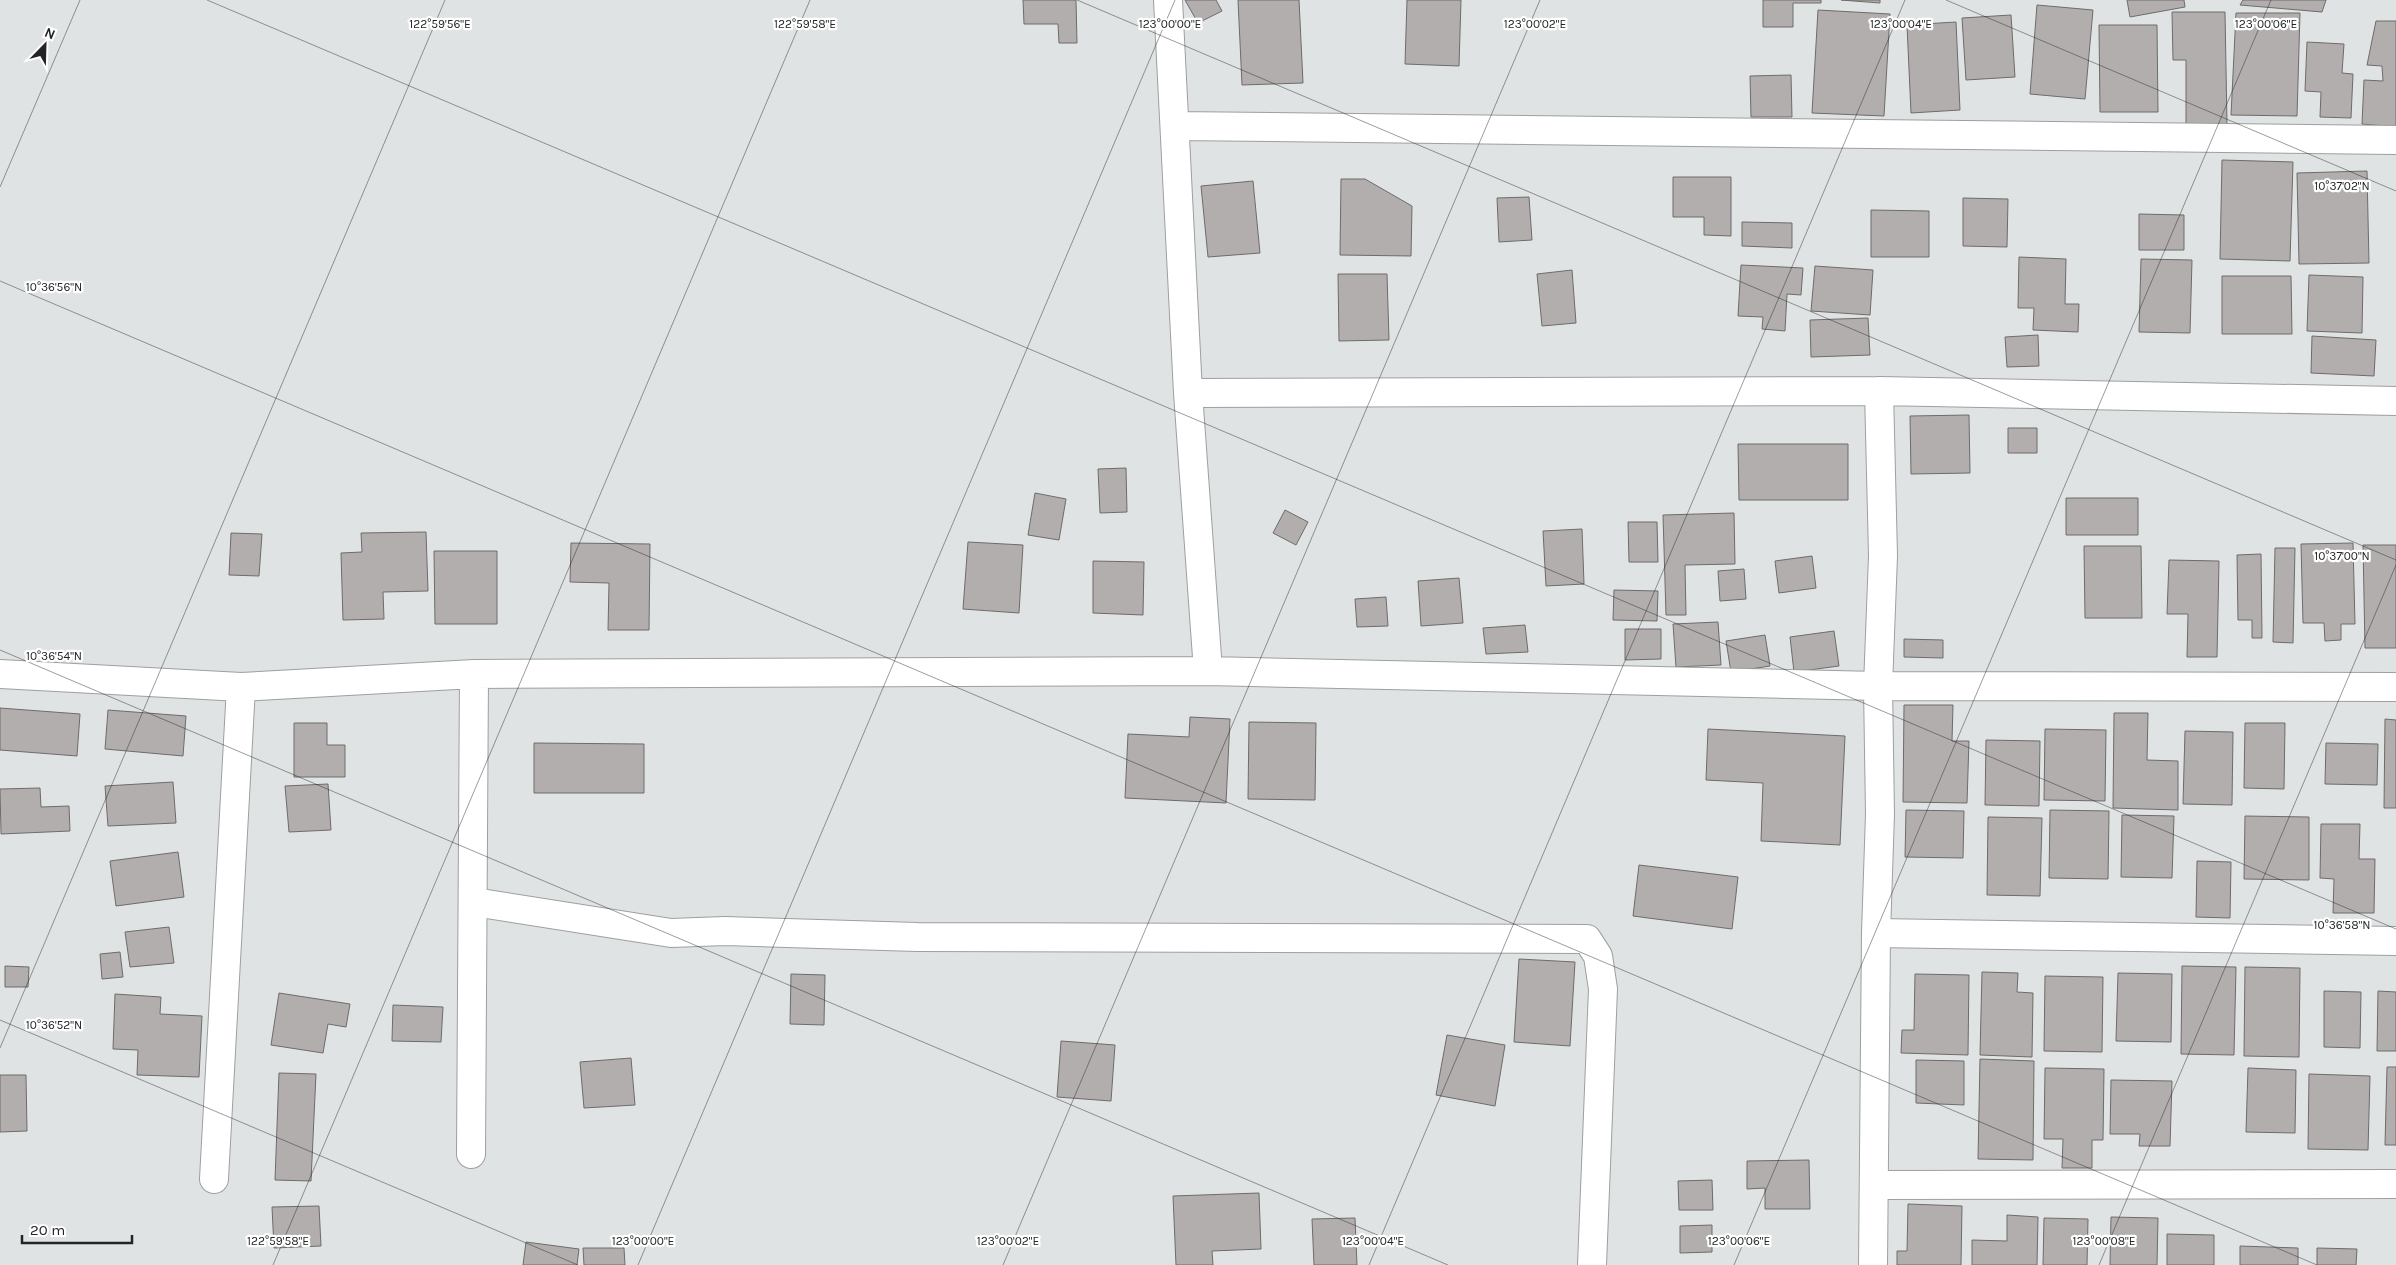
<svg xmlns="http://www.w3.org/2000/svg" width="2396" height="1265" font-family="Karla,sans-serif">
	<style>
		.building { fill: #b1aead; stroke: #6e6c6a }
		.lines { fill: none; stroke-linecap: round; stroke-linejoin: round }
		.minor-casing { stroke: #9d9fa1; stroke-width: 30 }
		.minor { stroke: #fff; stroke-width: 28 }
		.ticks { fill: none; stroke: #232425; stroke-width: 1; stroke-opacity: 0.45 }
		.ticks-label { font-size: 12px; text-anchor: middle; fill: #232425; stroke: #fff; stroke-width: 4.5; stroke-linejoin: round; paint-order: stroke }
	</style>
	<rect width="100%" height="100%" fill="#e0e3e4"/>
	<path class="building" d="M1023,0H1076L1077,43H1059L1058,24H1024Z
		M1185,0H1216L1222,11L1198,23Z
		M1238,0H1299L1303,83L1242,85Z
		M1407,0H1461L1459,66L1405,64Z
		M1763,0H1821V3H1793V27H1763Z
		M1841,0H1880V3Z
		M2127,0H2184L2185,7L2130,17Z
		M2243,0H2326L2322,12L2240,5Z
		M2037,5L2093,10L2085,99L2030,94Z
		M1818,10L1890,14L1884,116L1812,113Z
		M2172,12H2225L2227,125L2186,126V60H2173Z
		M2236,13H2300L2297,116L2231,115Z
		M2011,15L2015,77L1966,80L1962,18Z
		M2376,21H2396V127L2362,124L2364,80L2383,81L2382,66L2367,65Z
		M1956,22L1960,110L1911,113L1907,25Z
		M2099,25H2157L2158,112H2100Z
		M2307,42L2344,44L2342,73L2353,74L2351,118L2320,117L2321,92L2305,91Z
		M1791,75L1792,117H1751L1750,76Z
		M2222,160L2293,162L2290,261L2220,259Z
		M2367,171L2369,263L2299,264L2297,173Z
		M1673,177H1731V236L1704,235V217H1673Z
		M1341,179H1365L1412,206L1411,256L1340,255Z
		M1253,181L1260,253L1208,257L1201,186Z
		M1529,197L1532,240L1499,242L1497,198Z
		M1963,198L2008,199L2007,247L1963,246Z
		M1871,210L1929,211V257H1871Z
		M2139,214L2184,215V250H2139Z
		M1742,222L1792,223V248L1742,246Z
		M2019,257L2066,259L2065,304H2079L2078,332L2033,330L2034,308H2018Z
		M2141,259L2192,260L2190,333L2139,332Z
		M1741,265L1803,268L1801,295L1787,294L1785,331L1762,329L1763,317L1738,316Z
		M1815,266L1873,270L1870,315L1811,311Z
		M1572,270L1576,323L1542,326L1537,274Z
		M1338,274H1387L1389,340L1339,341Z
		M2309,275L2363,277L2362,333L2307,331Z
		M2222,276H2291L2292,334H2222Z
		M1868,318L1870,355L1811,357L1810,320Z
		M2038,335L2039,366L2007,367L2005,337Z
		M2312,336L2376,340L2374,376L2311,373Z
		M1969,415L1970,473L1911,474L1910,416Z
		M2008,428H2037V453H2008Z
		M1738,444H1848V500H1739Z
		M1126,468L1127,512L1100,513L1098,469Z
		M1035,493L1066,499L1059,540L1028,535Z
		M2066,498H2138V535H2066Z
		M1285,510L1308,522L1296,545L1273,533Z
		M1734,513L1735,564L1685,565L1686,615H1666L1663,515Z
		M1628,522H1657L1658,562H1629Z
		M1582,529L1584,584L1546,586L1543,531Z
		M426,532L428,591L383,592L384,619L343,620L341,553L362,552L361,533Z
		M231,533L262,534L259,576L229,575Z
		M968,542L1023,545L1019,613L963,609Z
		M571,543L650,544L649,630H608L609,583L570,582Z
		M2353,543L2355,624H2341V640L2325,641L2324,623H2303L2301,544Z
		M2363,545H2396V648H2365Z
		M2084,546H2141L2142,618H2085Z
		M2275,548H2295L2293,643L2273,642Z
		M434,551H497V624H435Z
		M2261,554L2262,638H2252V620H2238L2237,555Z
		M1812,556L1816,588L1779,593L1775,561Z
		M2169,560L2219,561L2217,657H2187L2188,614H2167Z
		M1093,561L1144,562L1143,615L1093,613Z
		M1744,569L1746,599L1720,601L1718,571Z
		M1459,578L1463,623L1421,626L1418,581Z
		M1614,590L1658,591L1657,621L1613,620Z
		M1386,597L1388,626L1357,627L1355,599Z
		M1718,622L1721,665L1676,667L1673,624Z
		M1525,625L1528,652L1486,654L1483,628Z
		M1625,629H1661V659L1625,660Z
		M1834,631L1839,666L1794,672L1790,637Z
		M1765,635L1770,666L1731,672L1726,641Z
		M1904,639L1943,640V658L1904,657Z
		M1904,705H1953L1952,741H1969L1967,803L1903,802Z
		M0,708L80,714L77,756L0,750Z
		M108,710L186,716L183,756L105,749Z
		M2114,713H2148L2147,760L2178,761V810L2113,808Z
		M1190,717L1230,719L1226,803L1125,798L1128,734L1189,737Z
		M2385,719L2396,720V808H2384Z
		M1249,722L1316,723L1315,800L1248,799Z
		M294,723H327V745H345V777H294Z
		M2245,723H2285L2284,789L2244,788Z
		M1708,729L1845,736L1840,845L1761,841L1763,783L1706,780Z
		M2045,729L2106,730L2105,801L2044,800Z
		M2185,731L2233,732L2232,805L2183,804Z
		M1986,740L2040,741L2039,806L1985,805Z
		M534,743L644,744V793H534Z
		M2326,743L2378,744L2377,785L2325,784Z
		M173,782L176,823L108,826L105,786Z
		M328,784L331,830L289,832L285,786Z
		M40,788L41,807L69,806L70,831L1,834L0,789Z
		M1906,810L1964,811L1963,858L1905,857Z
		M2050,810L2109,811L2108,879L2049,878Z
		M2122,815L2174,816L2172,878L2121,877Z
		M2245,816L2309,817V880L2244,879Z
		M1988,817L2042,818L2040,896L1987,895Z
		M2321,824H2360L2359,859H2375L2374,913H2333L2334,879L2320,878Z
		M178,852L184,897L116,906L110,861Z
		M2197,861L2231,862L2230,918L2196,917Z
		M1639,865L1738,877L1732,929L1633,916Z
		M169,927L174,963L130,967L125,932Z
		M120,952L123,977L102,979L100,954Z
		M1519,959L1575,962L1570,1046L1514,1042Z
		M5,966L29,967L28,987H5Z
		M2182,966L2236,967L2234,1055L2181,1054Z
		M2245,967L2300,968L2299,1057L2244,1056Z
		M1982,972L2018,973L2017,992L2033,993L2032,1057L1980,1055Z
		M2118,973L2172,974L2171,1042L2116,1041Z
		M791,974L825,975L824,1025L790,1024Z
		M1915,974L1969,975L1968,1055L1901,1053L1902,1030H1914Z
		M2045,976L2103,977L2102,1052L2044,1051Z
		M2324,991L2361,992L2360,1048L2324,1047Z
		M2378,991L2396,992V1051H2377Z
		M279,993L350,1004L346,1027L328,1024L323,1053L271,1045Z
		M115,994L161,997L160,1014L202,1016L199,1077L137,1075L138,1050L113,1049Z
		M393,1005L443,1007L441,1042L392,1041Z
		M1447,1035L1505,1045L1495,1106L1436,1095Z
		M1061,1041L1115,1045L1111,1101L1057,1097Z
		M631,1058L635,1105L584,1108L580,1062Z
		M1980,1059L2034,1061L2033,1160L1978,1159Z
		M1916,1060L1964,1061V1105L1916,1103Z
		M2387,1067H2396V1145H2385Z
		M2045,1068L2104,1069L2103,1140H2092V1168H2062L2063,1139H2044Z
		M2248,1068L2296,1070L2295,1133L2246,1132Z
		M279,1073L316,1074L311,1181L275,1180Z
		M2309,1074L2370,1076L2368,1150L2308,1149Z
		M0,1075H26L27,1131L0,1132Z
		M2111,1080L2172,1081L2170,1146H2139L2140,1134H2110Z
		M1809,1160L1810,1209H1765V1188L1747,1189V1161Z
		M1712,1180L1713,1210H1679L1678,1181Z
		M1259,1193L1261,1249L1212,1251L1213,1265H1176L1173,1196Z
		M1908,1204L1962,1206L1961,1265H1897V1251H1907Z
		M319,1206L321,1246L274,1248L272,1207Z
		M2007,1215L2038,1217L2037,1265H1972V1240L2007,1241Z
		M2111,1217L2158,1218L2157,1265H2110Z
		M1355,1218L1357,1265H1314L1312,1219Z
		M2044,1218L2088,1219L2087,1265H2043Z
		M1712,1225V1252L1680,1253V1226Z
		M2167,1234L2214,1235V1265H2167Z
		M526,1242L579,1249L577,1265H523Z
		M2240,1246L2298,1248V1265H2240Z
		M583,1248H624L625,1265H584Z
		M2317,1248L2357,1249L2356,1265H2317Z"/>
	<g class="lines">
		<g class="minor-casing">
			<path id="minor" d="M1168,0L1188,393L1208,671
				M1175,126L2396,140
				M1188,393L1879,391L2396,401
				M0,674L241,687L474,674L1208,671L1878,686L2396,687
				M474,902L671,933L725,931L917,937L1587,939L1598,956L1603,989L1592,1265
				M1876,933L2396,941
				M471,1154L474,674
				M214,1179L241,687
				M1874,1185L2396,1184
				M1873,1265L1876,933L1880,814L1878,686L1883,556L1879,391"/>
		</g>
		<use href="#minor" class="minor"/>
	</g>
	<path class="ticks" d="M207,0L2396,929M1077,0L2396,560M1946,0L2396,191M0,187L80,0M0,281L2317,1265M0,650L1448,1265M0,1020L578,1265M0,1048L445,0M273,1265L810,0M638,1265L1175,0M1003,1265L1540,0M1369,1265L1905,0M1734,1265L2271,0M2099,1265L2396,565"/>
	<g class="ticks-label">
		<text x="440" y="28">122°59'56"E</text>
		<text x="805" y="28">122°59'58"E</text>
		<text x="1170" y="28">123°00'00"E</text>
		<text x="1535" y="28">123°00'02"E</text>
		<text x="1901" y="28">123°00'04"E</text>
		<text x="2266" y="28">123°00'06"E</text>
		<text x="2342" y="190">10°37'02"N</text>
		<text x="54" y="291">10°36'56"N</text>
		<text x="2342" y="560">10°37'00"N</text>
		<text x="54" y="660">10°36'54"N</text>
		<text x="2342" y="929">10°36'58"N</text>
		<text x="54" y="1029">10°36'52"N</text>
		<text x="278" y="1245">122°59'58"E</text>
		<text x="643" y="1245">123°00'00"E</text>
		<text x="1008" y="1245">123°00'02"E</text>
		<text x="1373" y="1245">123°00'04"E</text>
		<text x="1739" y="1245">123°00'06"E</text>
		<text x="2104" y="1245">123°00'08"E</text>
	</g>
	<g transform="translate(45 45) rotate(23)" stroke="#ffffff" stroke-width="4" paint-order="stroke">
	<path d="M0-4L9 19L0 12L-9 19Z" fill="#232425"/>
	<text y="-8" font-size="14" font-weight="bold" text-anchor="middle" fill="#232425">N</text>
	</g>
	<path d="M22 1235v8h110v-8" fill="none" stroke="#232425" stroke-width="2.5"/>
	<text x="30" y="1235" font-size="15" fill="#232425" stroke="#ffffff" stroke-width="4" paint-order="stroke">20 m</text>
</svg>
